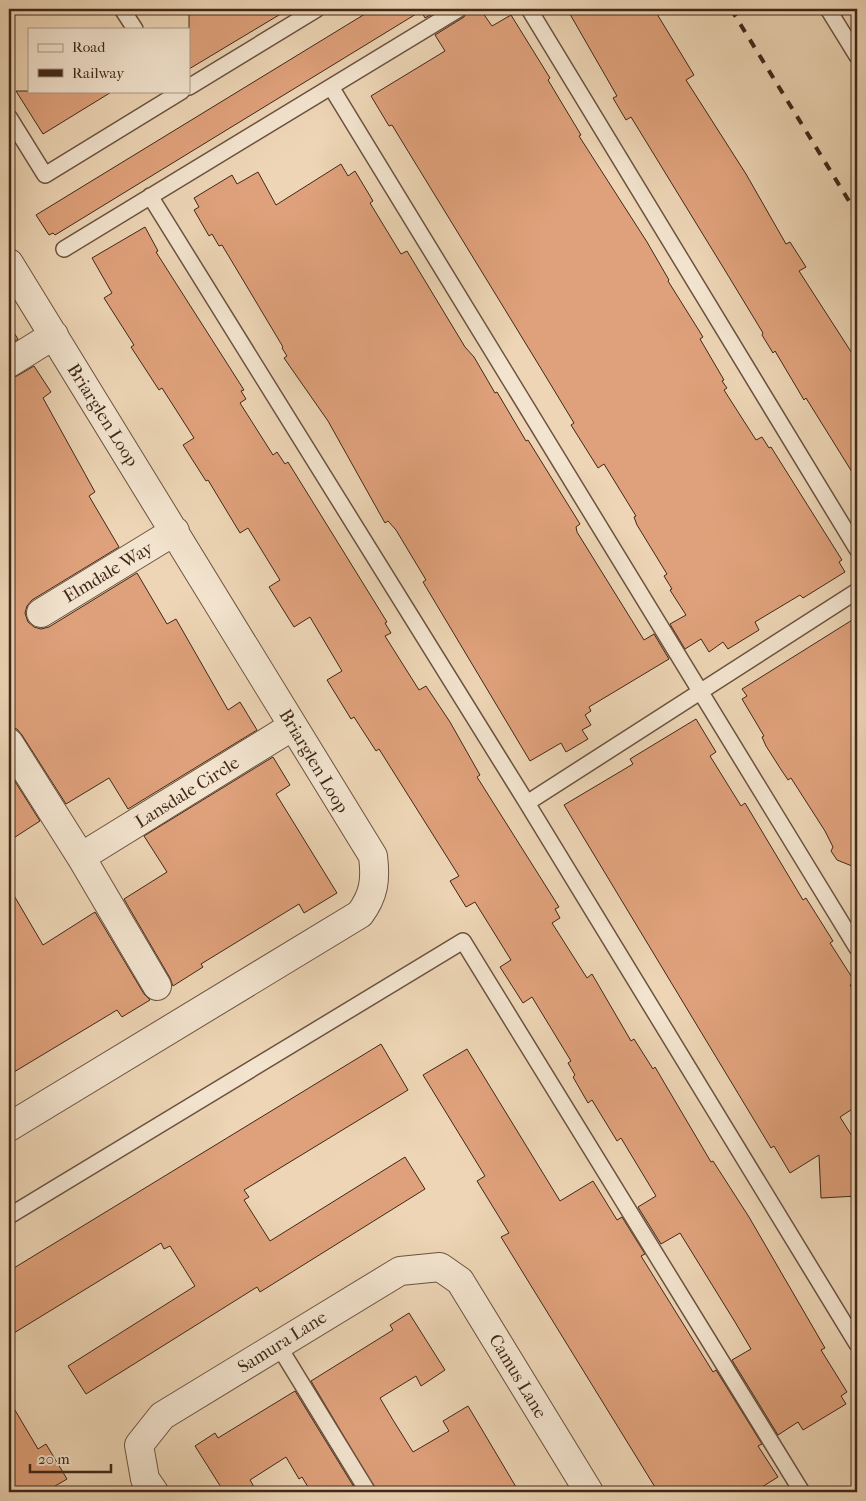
<svg xmlns="http://www.w3.org/2000/svg" width="866" height="1501" font-family="'IM FELL French Canon',serif">
	<style>
		.building { fill: #dfa17b; stroke: #402819 }
		.lines { fill: none; stroke-linecap: round; stroke-linejoin: round }
		.service-casing { stroke: #6b5340; stroke-width: 18 }
		.minor-casing { stroke: #6b5340; stroke-width: 30 }
		.service { stroke: #f3e4cf; stroke-width: 15 }
		.minor { stroke: #f3e4cf; stroke-width: 28 }
		.rail { stroke: #402819; stroke-width: 4; stroke-dasharray: 9 9; stroke-linecap: butt }
		.labels { text-anchor: middle; stroke-width: 4.5; stroke-linejoin: round; paint-order: stroke }
		.street-label { font-size: 18px; fill: #402819; stroke: #f3e4cf }
	</style>
	<rect width="100%" height="100%" fill="#edd5b5"/>
	<filter id="stains"><feTurbulence type="fractalNoise" baseFrequency=".004" numOctaves="4"/><feColorMatrix values="0 0 0 0 .2 0 0 0 0 .09 0 0 0 0 .02 0 0 0 .5 -.17"/></filter>
	<radialGradient id="worn" r=".72"><stop offset=".6" stop-color="#630" stop-opacity="0"/><stop offset="1" stop-color="#630" stop-opacity=".3"/></radialGradient>
	<path class="building" d="M189,9H289L189,69Z
		M373,9H441L425,18L421,11L55,235L53,233L49,235L36,215Z
		M468,9H480L492,26L511,15L550,78L548,80L581,135L579,136L647,242L669,280L668,281L703,337L700,339L724,380L722,381L727,388L724,390L756,440L762,437L769,448L771,447L842,560L839,562L845,572L803,598L800,595L755,622L759,630L728,649L723,642L709,652L701,639L685,649L670,624L686,615L670,590L672,589L664,576L667,574L637,525L634,517L636,516L604,464L598,468L571,425L574,423L537,362L392,125L389,126L371,96L445,51L435,35L464,17Z
		M567,9H654L694,75L686,80L746,174L786,244L790,242L806,267L799,271L857,361V480L806,398L804,400L775,351L773,353L762,335L763,333L726,272L631,117L626,120L613,98L617,96Z
		M16,91H113L43,134Z
		M341,164L348,176L355,171L373,201L370,203L401,254L407,251L465,347L474,357L495,393L497,392L526,441L528,440L580,524L576,527L577,532L644,640L654,634L669,659L589,707L591,711L585,715L591,725L582,730L588,739L566,752L561,743L530,761L423,582L426,580L396,530L388,521L385,523L328,421L284,358L287,356L282,348L283,347L243,280L222,245L219,246L212,234L209,236L194,210L199,207L194,198L232,175L237,184L258,172L276,205Z
		M145,227L158,251L156,252L244,390L241,391L246,399L240,403L273,455L277,452L285,464L288,462L387,622L385,623L391,633L385,636L419,690L426,686L450,722L480,775L477,777L559,907L555,909L560,918L552,923L587,978L592,974L631,1041L634,1039L653,1069L655,1067L711,1162L713,1161L749,1217L825,1348L821,1350L847,1392L841,1396L846,1404L803,1430L798,1422L778,1435L732,1360L751,1349L735,1322L680,1233L661,1244L638,1207L656,1196L621,1138L617,1141L592,1100L588,1103L573,1077L575,1075L568,1063L571,1061L532,997L523,1003L500,967L511,960L475,902L466,907L450,881L459,876L379,749L376,751L354,717L351,719L327,680L342,671L310,617L294,627L269,587L280,580L248,528L240,533L208,480L206,481L183,445L194,438L162,388L159,390L131,347L134,345L104,298L112,293L92,258Z
		M9,325L18,339L9,345Z
		M34,366L51,392L43,398L95,492L89,496L119,547L32,600L27,606L25,613L28,622L34,627L41,629L49,627L137,573L167,624L176,619L228,710L240,702L257,730L128,809L109,778L66,804L22,735L17,729L9,727V378L17,376Z
		M857,617V868L837,860L831,851L833,847L825,831L791,778L788,780L780,768L766,746L762,737L764,736L742,699L747,696L742,689Z
		M696,719L716,752L710,756L741,806L745,803L803,900L806,898L833,941L830,943L855,982L850,985L857,997V1106L840,1117L857,1144V1196L821,1198L819,1155L790,1173L774,1146L771,1148L564,805L633,764L630,759Z
		M273,757L290,785L276,794L337,893L304,913L299,904L201,964L203,967L173,986L170,978L124,899L167,872L144,836Z
		M9,772L40,821L9,841Z
		M9,887L43,945L95,912L144,994L150,1000L122,1017L117,1010L9,1075Z
		M381,1044L408,1090L244,1190L249,1197L244,1200L270,1241L405,1157L425,1189L260,1292L257,1287L86,1394L68,1366L195,1286L170,1246L164,1249L161,1243L9,1336V1271Z
		M467,1049L560,1201L593,1181L617,1220L622,1217L645,1254L641,1256L713,1372L716,1370L762,1444L758,1446L778,1477L754,1492H658L501,1237L509,1233L477,1181L485,1176L423,1075Z
		M409,1313L445,1370L421,1386L416,1376L380,1398L393,1420L413,1452L449,1431L443,1421L468,1406L519,1492H377L311,1381L393,1330L390,1325Z
		M295,1391L357,1492H311L302,1477L299,1479L286,1457L250,1480L257,1492H224L195,1446L215,1433L218,1438Z
		M9,1400L38,1449L46,1444L67,1479L45,1492H9Z"/>
	<g class="lines">
		<g class="service-casing">
			<path id="service" d="M122,9L135,29
				M529,9L857,549
				M828,9L857,56
				M189,87L317,9
				M331,87L857,948
				M9,117L45,175L182,91
				M150,196L527,803L857,1344
				M64,249L459,9
				M527,803L857,591
				M9,1216L463,941L802,1492
				M278,1345L368,1492"/>
		</g>
		<g class="minor-casing">
			<path id="minor" d="M9,263L373,856C376,880 374,895 360,914L9,1127
				M9,363L54,335
				M41,613L175,531
				M9,743L81,857L157,986
				M81,857L293,726
				M154,1492L145,1479L139,1445L162,1416L400,1271L440,1267L460,1281L589,1492"/>
		</g>
		<use href="#service" class="service"/>
		<use href="#minor" class="minor"/>
		<path class="rail" d="M731,9L857,214"/>
	</g>
	<g class="labels">
		<g class="street-label">
			<text transform="translate(103 415) rotate(58)" y="6">Briarglen Loop</text>
			<text transform="translate(108 572) rotate(-31)" y="6">Elmdale Way</text>
			<text transform="translate(314 761) rotate(59)" y="6">Briarglen Loop</text>
			<text transform="translate(187 792) rotate(-32)" y="6">Lansdale Circle</text>
			<text transform="translate(282 1342) rotate(-32)" y="6">Samura Lane</text>
			<text transform="translate(518 1376) rotate(59)" y="6">Camus Lane</text>
		</g>
	</g>
	<rect width="866" height="1501" fill="none" stroke="#edd5b5" stroke-width="30"/>
	<rect x="10" y="10" width="846" height="1481" fill="none" stroke="#402819" stroke-width="2.5"/>
	<rect x="15" y="15" width="836" height="1471" fill="none" stroke="#402819"/>
	<rect x="28" y="28" width="162" height="65" fill="#f3e4cf" stroke="#ab9986"/>
	<rect x="38" y="44" width="25" height="8" fill="#f3e4cf" stroke="#ab9986"/>
	<text x="72" y="52" font-size="15" fill="#402819">Road</text>
	<rect x="38" y="69" width="25" height="8" fill="#402819" stroke="#ab9986"/>
	<text x="72" y="78" font-size="15" fill="#402819">Railway</text>
	<path d="M30 1464v8h81v-8" fill="none" stroke="#402819" stroke-width="2.5"/>
	<text x="38" y="1464" font-size="15" fill="#402819" stroke="#f3e4cf" stroke-width="4" paint-order="stroke">20 m</text>
	<rect width="100%" height="100%" filter="url(#stains)"/>
	<rect width="100%" height="100%" fill="url(#worn)"/>
</svg>
